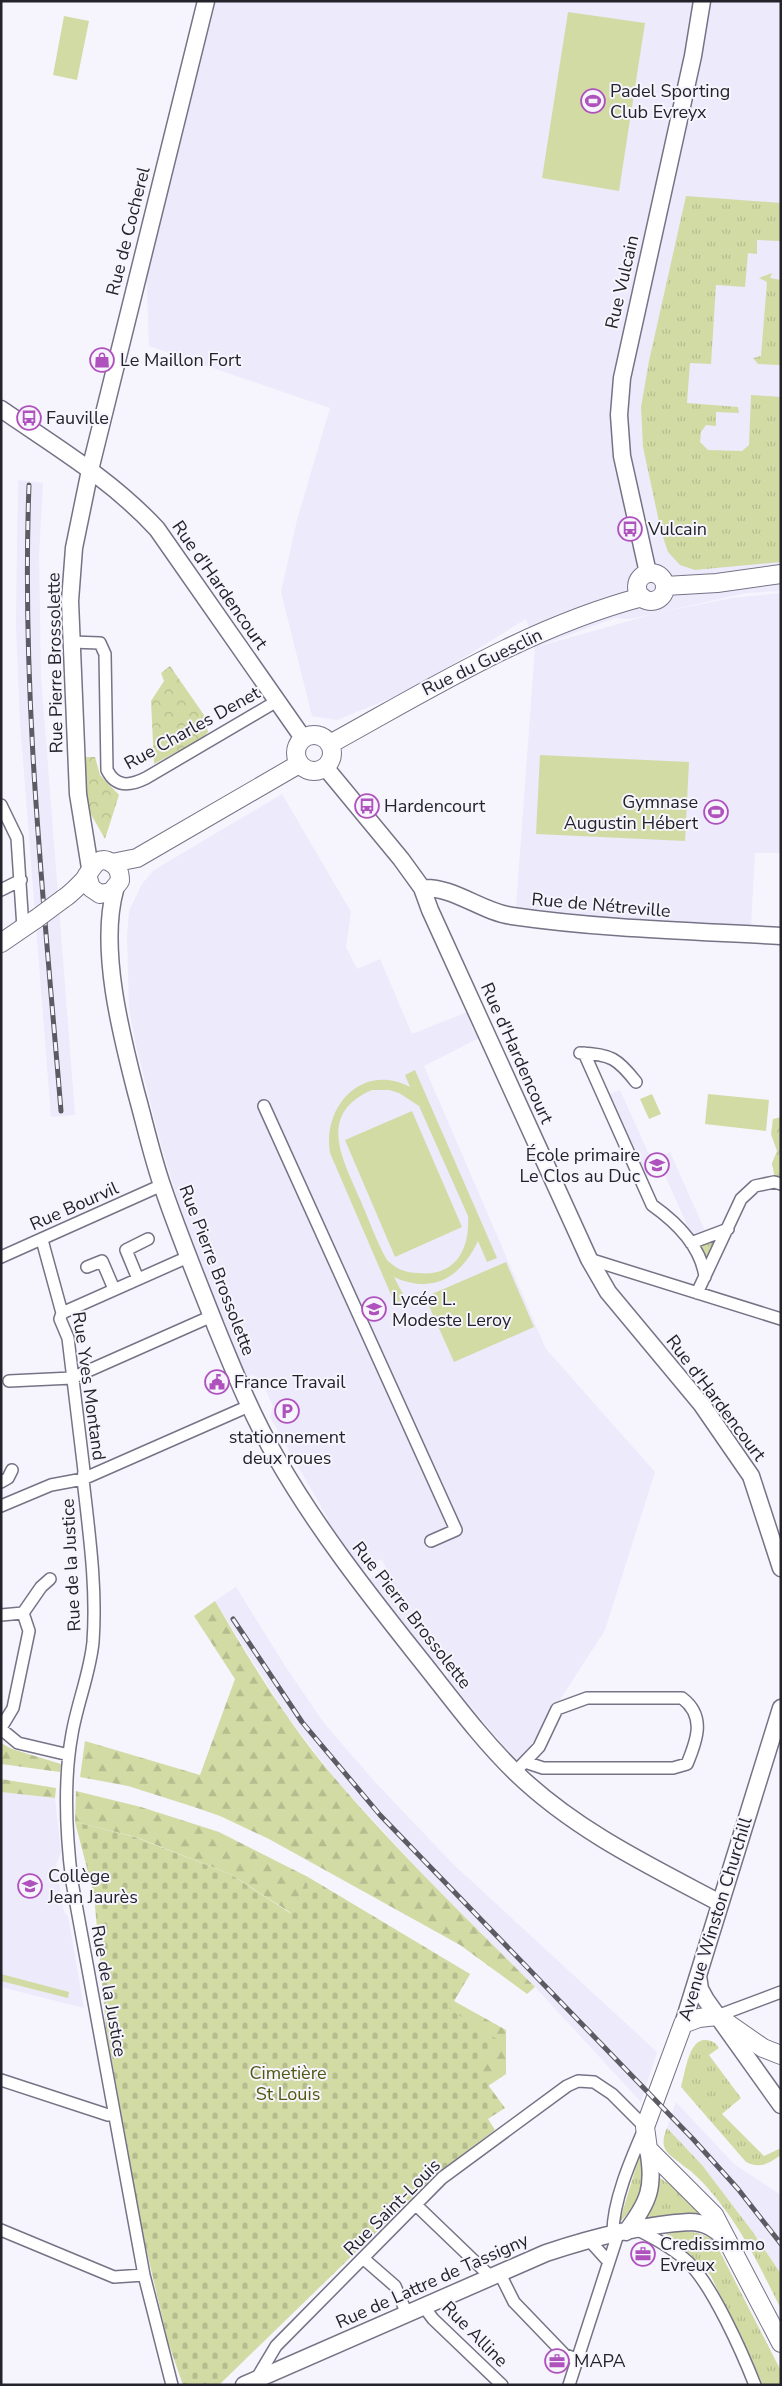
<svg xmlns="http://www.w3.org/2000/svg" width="782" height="2386" font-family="'Nunito Sans',sans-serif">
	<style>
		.built { fill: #eceafb }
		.grass { fill: url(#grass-tufts) }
		.forest { fill: url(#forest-firs) }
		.cemetery { fill: url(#cemetery-stones) }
		.park { fill: url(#park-crowns) }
		.pitch { fill: #d3dba5; fill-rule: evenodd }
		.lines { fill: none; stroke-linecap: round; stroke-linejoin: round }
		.street-casing { stroke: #757386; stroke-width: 14 }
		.secondary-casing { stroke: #757386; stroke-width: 19 }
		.primary-casing { stroke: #757386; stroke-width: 20 }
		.street { stroke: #fff; stroke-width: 11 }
		.secondary { stroke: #fff; stroke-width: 16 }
		.primary { stroke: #fff; stroke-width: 18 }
		.rail-casing { stroke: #5c5b63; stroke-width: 5 }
		.rail { stroke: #f6f5fd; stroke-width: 3; stroke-dasharray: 9; stroke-linecap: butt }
		.primary-bridge-casing { stroke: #757386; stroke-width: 20; stroke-linecap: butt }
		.primary-bridge { stroke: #fff; stroke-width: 18 }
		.labels { text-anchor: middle; stroke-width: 4; stroke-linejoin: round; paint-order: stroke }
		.poi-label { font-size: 18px; fill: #24232b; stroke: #f6f5fd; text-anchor: start }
		.street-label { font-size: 18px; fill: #24232b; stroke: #f6f5fd }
		.park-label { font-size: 18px; fill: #52580f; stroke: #f6f5fd }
	</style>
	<defs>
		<pattern id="grass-tufts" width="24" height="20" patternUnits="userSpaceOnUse" patternTransform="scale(1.25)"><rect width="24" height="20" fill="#d3dba5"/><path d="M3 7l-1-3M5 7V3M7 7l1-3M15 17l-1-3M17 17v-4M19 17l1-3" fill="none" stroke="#b5bc8e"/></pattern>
		<pattern id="forest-firs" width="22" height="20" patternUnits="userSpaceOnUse" patternTransform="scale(1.25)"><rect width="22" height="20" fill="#d3dba5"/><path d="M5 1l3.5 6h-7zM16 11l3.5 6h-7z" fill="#b5bc8e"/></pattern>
		<pattern id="cemetery-stones" width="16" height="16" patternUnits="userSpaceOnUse" patternTransform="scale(1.25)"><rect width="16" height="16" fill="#d3dba5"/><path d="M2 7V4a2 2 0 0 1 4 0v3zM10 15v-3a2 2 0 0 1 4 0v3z" fill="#b5bc8e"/></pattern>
		<pattern id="park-crowns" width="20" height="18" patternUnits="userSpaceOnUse" patternTransform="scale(1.25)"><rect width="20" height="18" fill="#d3dba5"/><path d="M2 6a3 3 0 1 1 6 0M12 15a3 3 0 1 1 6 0" fill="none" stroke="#b5bc8e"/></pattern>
	</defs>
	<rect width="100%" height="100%" fill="#f6f5fd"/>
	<path class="built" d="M201,1H781V591L746,593L630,619L615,618L536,647L657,613L732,598L781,593V853H755L751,926L598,920L516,907L535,648L526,619L411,690L337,720L312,716L281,592L297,520L330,408L149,346L146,264Z
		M18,480L43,483L39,555L41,676L75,1115L51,1117L20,722L16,625Z
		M282,794L351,912L346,947L357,969L380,959L412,1034L470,1011L472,1015L470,1021L473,1030L481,1037L424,1066L546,1349L655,1472L605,1630L520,1762H517L448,1679V1672L442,1665L437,1667L367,1580L386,1567L381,1559L360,1572L326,1522L328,1519L270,1417L273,1406L261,1380L252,1375L247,1377L203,1269L179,1204L160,1141L135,1041L129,1009L127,935L129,911L142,884L154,870Z
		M620,1090L652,1161L670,1152L707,1235L694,1240L662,1169L643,1178L606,1095Z
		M236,1587L285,1666L324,1723L374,1781L453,1864L657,2052L641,2102L535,1987L431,1883L338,1782L287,1716L215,1601Z
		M1,1792L55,1798L61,1853L56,1864L64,1912L68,1916L84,2008L1,1987Z
		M676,2102L734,2164L781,2195V2274L752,2231L702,2165L667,2128Z"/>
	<path class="grass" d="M686,196L781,203V241L757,240V254L748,253L745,287L716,285L711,364L690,363L687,403L738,407L739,413L716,412V426L706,425L701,432L700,442L708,450L742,451L749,445L751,395L781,397V562L695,570L680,565L668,552L661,531L643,447L641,407L649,361Z
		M772,273L770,278L781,280V365L758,364L753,358L761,356L767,282L759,278Z
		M723,1234L706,1270L695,1244Z
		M703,2040C710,2040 715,2041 719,2048L709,2055L741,2098L722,2114L764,2156L781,2148V2155C768,2164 760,2169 746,2162L681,2087C685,2074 688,2043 703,2040Z
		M667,2128L702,2165L752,2231L781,2274V2309C759,2265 739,2222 705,2185C699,2179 693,2172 685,2167C670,2154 657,2151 667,2128Z
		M641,2151L644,2161L642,2198L619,2223Z
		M657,2176L683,2193L700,2208L697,2213L646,2220L655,2199Z
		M675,2232C691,2231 703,2232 715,2242L781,2371V2385H763L711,2276L682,2246L665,2235Z"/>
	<path class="forest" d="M215,1601C252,1664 290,1727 338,1782C400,1854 468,1920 535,1987L527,1994L460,1945L269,1839L220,1816L191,1806L128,1786L80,1777L85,1741L200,1775L235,1679L194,1616Z
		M1,1743L12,1749L61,1764L60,1772L1,1764Z
		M1,1779L56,1788L55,1798L1,1792Z
		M76,1791L141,1807L219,1832L308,1877L304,1886L470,1974L454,2001L506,2030V2074L488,2086L490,2089L291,1913L230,1874L136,1837L75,1822Z"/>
	<path class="cemetery" d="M75,1822L135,1837L230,1874L290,1913L308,1877L470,1974L449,2009L503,2043L477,2070L505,2108L488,2119L495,2130L433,2177L219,2385H183L168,2342L143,2235L106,2028L94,1895Z"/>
	<path class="park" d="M170,666L204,715L208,732L204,737L154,764L151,701L164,681L161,673Z
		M82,757H95L100,775L119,795L105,839L85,804Z
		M781,1117V1180L775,1179L772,1163L777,1151L771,1134L773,1119Z"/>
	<path class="pitch" d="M568,12L645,23L619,191L542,178Z
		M64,16L89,21L77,80L53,75Z
		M540,755L689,762L685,841L536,834Z
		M415,1070L497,1258L487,1262L478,1241C461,1277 433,1295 394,1277L406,1300L395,1304L330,1153C322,1106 363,1062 410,1087L405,1075ZM372,1090H389L399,1093L419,1106L468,1216C470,1249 456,1277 418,1273C406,1273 396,1269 387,1260C377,1243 370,1222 362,1204C345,1163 314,1115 372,1090Z
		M652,1094L661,1114L649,1119L640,1099Z
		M708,1094L769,1100L766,1131L705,1124Z
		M412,1111L462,1227L395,1257L345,1140Z
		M506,1262L534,1327L454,1362L425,1297Z
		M1,1974L69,1992L68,1998L1,1981Z"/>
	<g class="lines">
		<g class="street-casing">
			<path id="street" d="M71,642L100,643L105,654L107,770C116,788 130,786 146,778L277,701
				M1,805L17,838L23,928
				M1,890L21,880
				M580,1053C611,1054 618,1059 636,1082
				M584,1053L652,1205C676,1222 701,1246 705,1277
				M264,1106L456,1530L431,1541
				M42,1240L62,1313L60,1319L68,1338L84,1471L83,1479C89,1533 97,1587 93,1642C90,1673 77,1704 72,1734C63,1783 66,1834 72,1882L144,2275L172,2385
				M691,1243L728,1229
				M1,1257L162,1185
				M589,1259L781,1319
				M87,1267L102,1261L114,1289
				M138,1279L126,1250L148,1239
				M697,1293L741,1199L755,1186L774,1182L781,1184
				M62,1313L188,1257
				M9,1381L72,1378L212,1316
				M1,1482L8,1478L12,1470
				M1,1506L51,1485L83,1479L249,1406
				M23,1613L41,1587L50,1579
				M1,1615L23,1613
				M1,1728L13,1708L29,1631L23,1613
				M1,1729L18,1743L69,1755
				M515,1772L539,1747L557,1709L587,1698H682C706,1716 697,1740 687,1764L673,1768H543L525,1762
				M717,2016L781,1992
				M1,2080L108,2115L113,2114
				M416,2205L492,2278
				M1,2230L114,2277L144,2275
				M638,2230C656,2239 675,2249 689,2263C713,2287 742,2352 755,2385
				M589,2240L608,2261
				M364,2259L395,2286L407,2314
				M500,2274L514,2302L565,2355L577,2359
				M424,2307L433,2319L502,2385
				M257,2378L276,2346L442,2178L567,2086L578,2081L594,2082L612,2094L645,2127C632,2157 612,2202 613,2235
				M569,2385L618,2234"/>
		</g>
		<g class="secondary-casing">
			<path id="secondary" d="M1,409C56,447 112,480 157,529L303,738
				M648,573L622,456L619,415L622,378L693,56L702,1
				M325,767L401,859L422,888L430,910L589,1259L608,1292L702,1405L751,1476L781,1568
				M90,868L78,794L70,601L74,548L90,470L206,1
				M422,888C453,886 482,912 512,916C602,929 691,931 781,936
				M115,890C99,948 121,1034 136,1092C145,1124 152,1157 163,1188C179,1235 198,1281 216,1327C234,1371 252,1416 276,1457C316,1527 366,1591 416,1654C449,1695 479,1737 516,1773C575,1830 648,1865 720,1903
				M698,1976L700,1989L706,2000L781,2105
				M683,2024L781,1708
				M626,2232C649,2202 655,2187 648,2149
				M244,2385L546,2253C591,2238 641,2225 689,2222C706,2222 715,2229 727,2240"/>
		</g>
		<g class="primary-casing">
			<path id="primary" d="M637 587a14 14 0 1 1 28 0a14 14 0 1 1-28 0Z
				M665,586L717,583L781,574
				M296 753a18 18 0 1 1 36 0a18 18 0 1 1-36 0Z
				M330,744C430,689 529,627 642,597
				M112,863L137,858L299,764
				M63,899C72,893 77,887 84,880C91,871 97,852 113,864C119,868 120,874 120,881L111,892L100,894L91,888L87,875
				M1,943L36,919
				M781,2055L763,2048L717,2016L699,2018L683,2024L645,2127L648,2149L714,2215L781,2343"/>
		</g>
		<use href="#street" class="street"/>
		<use href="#secondary" class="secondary"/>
		<use href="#primary" class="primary"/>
		<g class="rail-casing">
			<path id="rail" d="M29,485C21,694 44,903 61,1111
				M233,1619L302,1722L380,1815L693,2139L738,2189L781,2244"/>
		</g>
		<use href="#rail" class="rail"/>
		<g class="primary-bridge-casing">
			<path id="primary-bridge" d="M36,919L63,899"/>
		</g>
		<use href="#primary-bridge" class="primary-bridge"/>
	</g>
	<defs>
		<g id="stadium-ring" transform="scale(1.25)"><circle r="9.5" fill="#f6f5fd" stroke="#af52bd" stroke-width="1.5"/><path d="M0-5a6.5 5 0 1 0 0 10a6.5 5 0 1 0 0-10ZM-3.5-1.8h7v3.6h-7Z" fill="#af52bd"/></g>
		<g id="shop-ring" transform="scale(1.25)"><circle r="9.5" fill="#f6f5fd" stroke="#af52bd" stroke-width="1.5"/><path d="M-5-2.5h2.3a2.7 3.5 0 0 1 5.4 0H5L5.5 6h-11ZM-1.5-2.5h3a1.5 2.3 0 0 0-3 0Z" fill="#af52bd"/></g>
		<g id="bus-ring" transform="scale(1.25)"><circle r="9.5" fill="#f6f5fd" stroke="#af52bd" stroke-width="1.5"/><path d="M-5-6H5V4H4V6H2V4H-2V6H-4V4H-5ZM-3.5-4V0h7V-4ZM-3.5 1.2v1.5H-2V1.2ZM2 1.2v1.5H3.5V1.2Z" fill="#af52bd"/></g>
		<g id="school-ring" transform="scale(1.25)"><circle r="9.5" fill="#f6f5fd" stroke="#af52bd" stroke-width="1.5"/><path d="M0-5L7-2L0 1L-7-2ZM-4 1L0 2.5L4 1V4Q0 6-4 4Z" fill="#af52bd"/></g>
		<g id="civic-ring" transform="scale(1.25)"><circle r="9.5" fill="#f6f5fd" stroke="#af52bd" stroke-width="1.5"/><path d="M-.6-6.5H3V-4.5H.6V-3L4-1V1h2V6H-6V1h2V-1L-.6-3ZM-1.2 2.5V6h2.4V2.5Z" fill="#af52bd"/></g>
		<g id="parking-ring" transform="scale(1.25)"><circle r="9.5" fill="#f6f5fd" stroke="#af52bd" stroke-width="1.5"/><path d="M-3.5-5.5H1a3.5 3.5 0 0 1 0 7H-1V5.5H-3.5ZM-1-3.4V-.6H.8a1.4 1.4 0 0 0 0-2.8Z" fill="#af52bd"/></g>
		<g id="office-ring" transform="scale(1.25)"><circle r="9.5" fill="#f6f5fd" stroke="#af52bd" stroke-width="1.5"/><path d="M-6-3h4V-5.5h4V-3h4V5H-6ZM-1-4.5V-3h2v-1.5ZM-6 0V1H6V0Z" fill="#af52bd"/></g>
	</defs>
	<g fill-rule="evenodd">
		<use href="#stadium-ring" x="593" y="101"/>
		<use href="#shop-ring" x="102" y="360"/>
		<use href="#bus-ring" x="29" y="418"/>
		<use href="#bus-ring" x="630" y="529"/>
		<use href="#bus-ring" x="367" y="806"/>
		<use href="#stadium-ring" x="716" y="812"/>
		<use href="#school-ring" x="657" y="1165"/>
		<use href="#school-ring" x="374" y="1309"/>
		<use href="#civic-ring" x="217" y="1382"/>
		<use href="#parking-ring" x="287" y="1411"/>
		<use href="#school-ring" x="30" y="1886"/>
		<use href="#office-ring" x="643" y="2254"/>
		<use href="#office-ring" x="557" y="2361"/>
	</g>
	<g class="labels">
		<g class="poi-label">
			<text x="610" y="97">Padel Sporting<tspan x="610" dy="21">Club Evreyx</tspan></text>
			<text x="120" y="366">Le Maillon Fort</text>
			<text x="46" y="424">Fauville</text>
			<text x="648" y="535">Vulcain</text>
			<text x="698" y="808" text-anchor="end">Gymnase<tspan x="698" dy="21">Augustin Hébert</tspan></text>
			<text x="384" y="812">Hardencourt</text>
			<text x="640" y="1161" text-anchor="end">École primaire<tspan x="640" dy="21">Le Clos au Duc</tspan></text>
			<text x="392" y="1305">Lycée L.<tspan x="392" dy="21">Modeste Leroy</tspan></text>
			<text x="234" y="1388">France Travail</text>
			<text x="287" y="1443" text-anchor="middle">stationnement<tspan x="287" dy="21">deux roues</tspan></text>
			<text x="48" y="1882">Collège<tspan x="48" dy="21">Jean Jaurès</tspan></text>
			<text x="660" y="2250">Credissimmo<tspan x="660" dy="21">Evreux</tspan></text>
			<text x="574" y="2367">MAPA</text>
		</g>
		<g class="street-label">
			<text transform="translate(128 231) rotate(-76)" y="6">Rue de Cocherel</text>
			<text transform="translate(622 282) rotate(-77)" y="6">Rue Vulcain</text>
			<text transform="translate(220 585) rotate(55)" y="6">Rue d'Hardencourt</text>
			<text transform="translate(482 662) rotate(-26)" y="6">Rue du Guesclin</text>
			<text transform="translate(55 663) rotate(-91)" y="6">Rue Pierre Brossolette</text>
			<text transform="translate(192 728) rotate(-29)" y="6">Rue Charles Denet</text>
			<text transform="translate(601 905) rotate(5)" y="6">Rue de Nétreville</text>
			<text transform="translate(517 1053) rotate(66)" y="6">Rue d'Hardencourt</text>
			<text transform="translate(74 1206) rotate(-24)" y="6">Rue Bourvil</text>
			<text transform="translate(217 1270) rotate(69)" y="6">Rue Pierre Brossolette</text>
			<text transform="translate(89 1386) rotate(82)" y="6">Rue Yves Montand</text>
			<text transform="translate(716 1398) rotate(53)" y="6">Rue d'Hardencourt</text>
			<text transform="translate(71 1565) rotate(-93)" y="6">Rue de la Justice</text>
			<text transform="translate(412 1615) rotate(52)" y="6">Rue Pierre Brossolette</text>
			<text transform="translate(715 1919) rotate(-73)" y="6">Avenue Winston Churchill</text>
			<text transform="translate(109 1991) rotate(80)" y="6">Rue de la Justice</text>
			<text transform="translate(392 2207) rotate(-45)" y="6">Rue Saint-Louis</text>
			<text transform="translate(432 2281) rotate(-24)" y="6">Rue de Lattre de Tassigny</text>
			<text transform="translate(475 2334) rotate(45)" y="6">Rue Alline</text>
		</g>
		<g class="park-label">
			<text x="288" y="2079">Cimetière<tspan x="288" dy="21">St Louis</tspan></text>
		</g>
	</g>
	<rect width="782" height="2386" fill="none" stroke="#24232b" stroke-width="5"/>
</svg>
